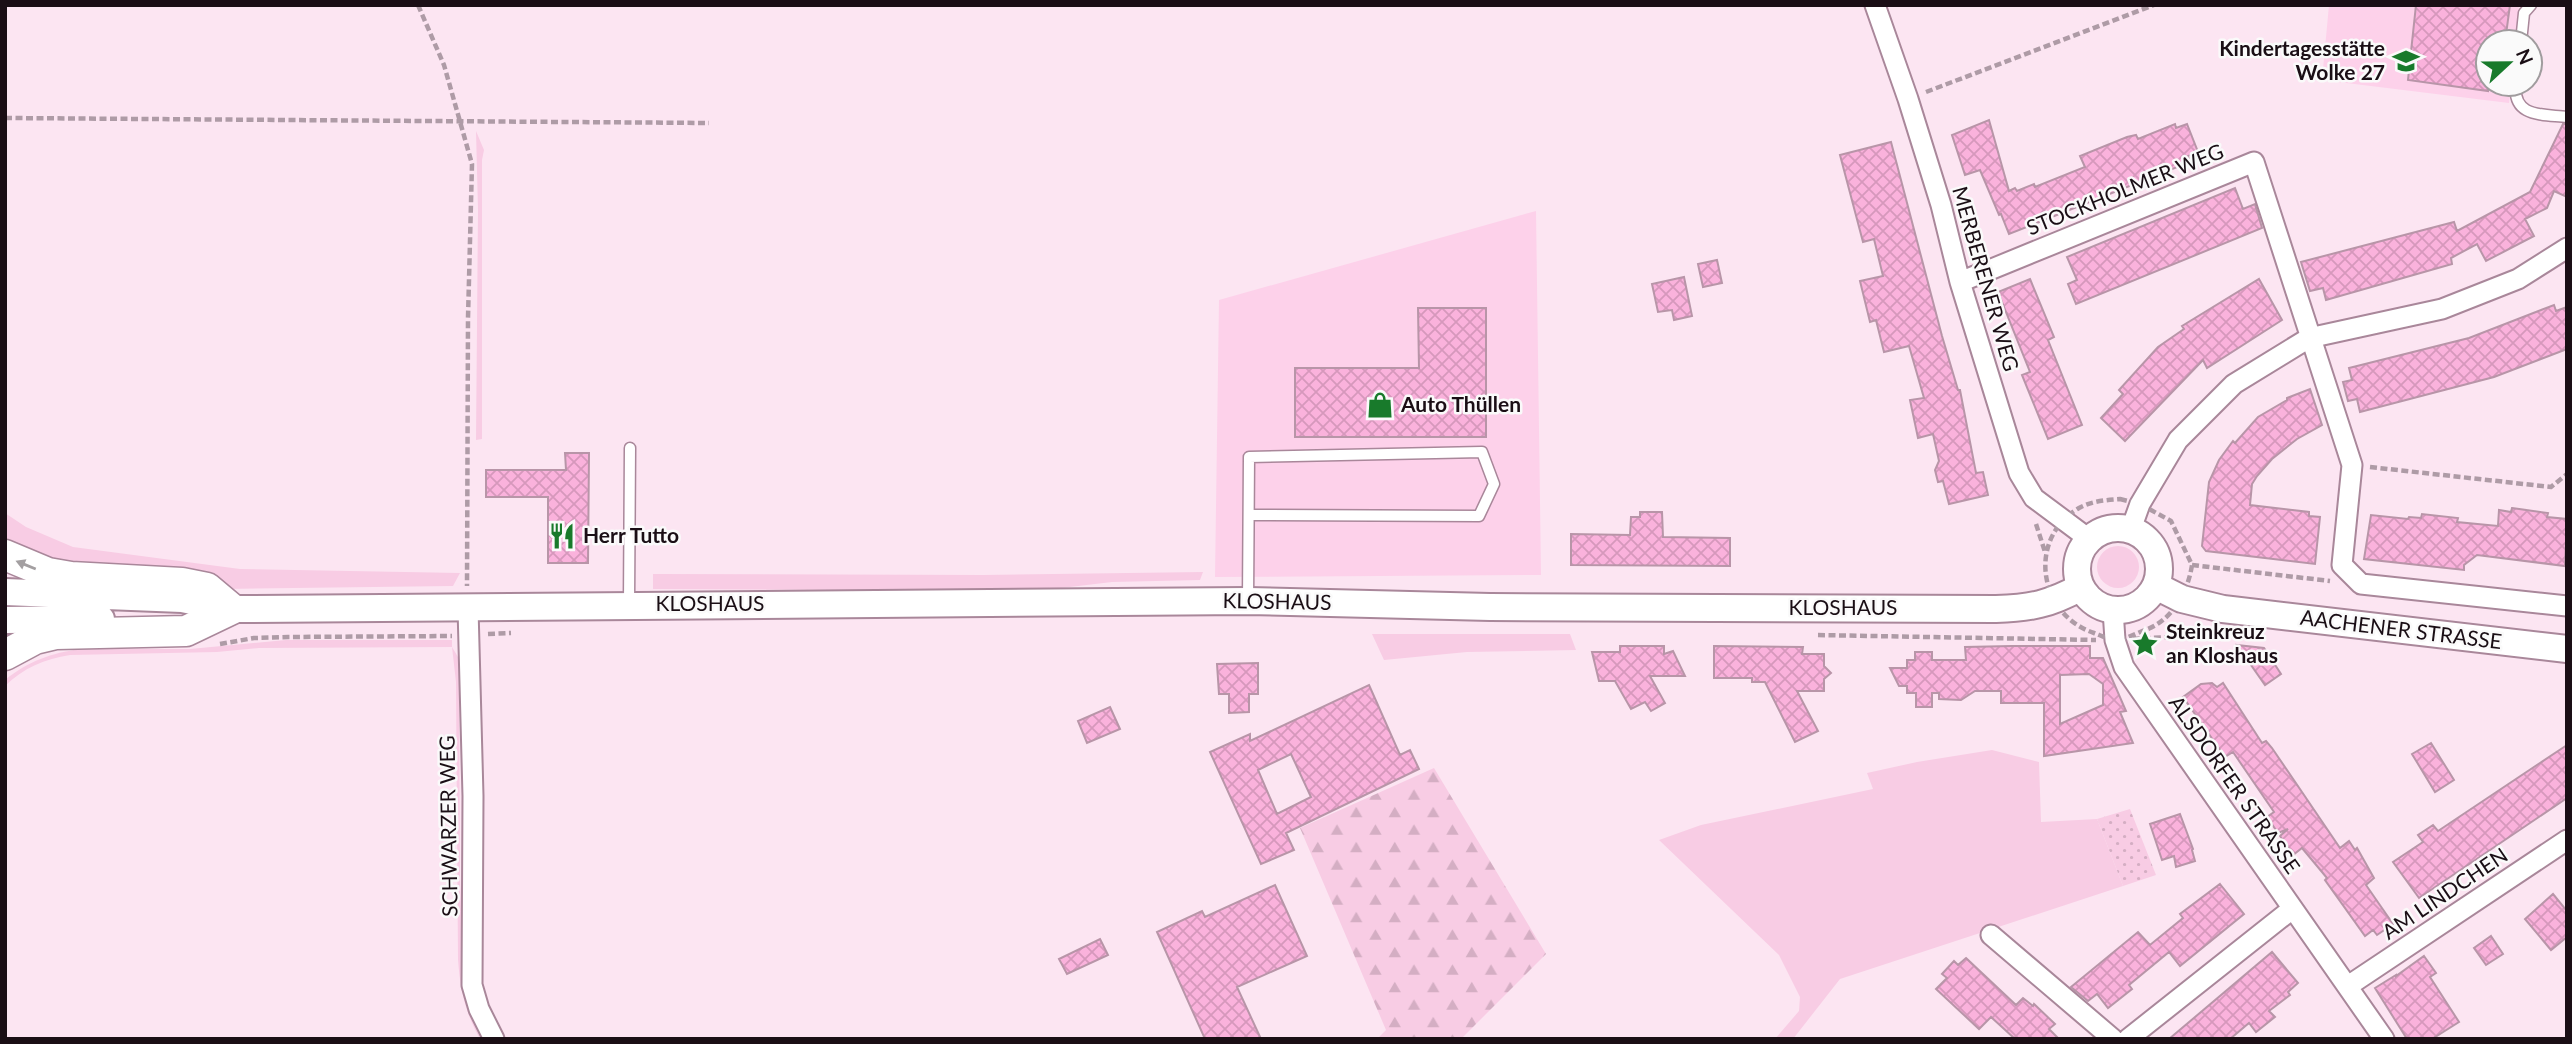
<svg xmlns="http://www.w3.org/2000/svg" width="2572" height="1044" font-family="Lato,sans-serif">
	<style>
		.built { fill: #fdd1ea }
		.grass { fill: #f8cce4 }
		.forest { fill: url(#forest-firs) }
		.garden { fill: url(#garden-dots) }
		.building { fill: url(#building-cross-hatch); stroke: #b895a8; stroke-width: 2; fill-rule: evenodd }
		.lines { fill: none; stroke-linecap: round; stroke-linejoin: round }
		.service-casing { stroke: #a9879a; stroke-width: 13 }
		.minor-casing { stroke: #a9879a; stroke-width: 23 }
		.secondary-casing { stroke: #a9879a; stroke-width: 30 }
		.primary-casing { stroke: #a9879a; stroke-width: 33 }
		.path { stroke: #ae9ba6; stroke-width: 4.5; stroke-dasharray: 7 3.5; stroke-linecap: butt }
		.service { stroke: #fff; stroke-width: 10 }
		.minor { stroke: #fff; stroke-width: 19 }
		.secondary { stroke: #fff; stroke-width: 26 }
		.primary { stroke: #fff; stroke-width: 30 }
		.oneway { fill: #a39fa1 }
		.labels { text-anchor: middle; stroke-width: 5; stroke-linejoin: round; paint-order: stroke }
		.poi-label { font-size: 21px; font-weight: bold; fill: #1a0e15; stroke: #fafafa; text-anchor: start }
		.street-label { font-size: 21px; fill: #1a0e15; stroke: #fafafa }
	</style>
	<defs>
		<pattern id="forest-firs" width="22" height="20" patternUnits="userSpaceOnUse" patternTransform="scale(1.75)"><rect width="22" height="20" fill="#f8cce4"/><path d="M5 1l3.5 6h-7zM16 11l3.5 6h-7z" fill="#d4aec3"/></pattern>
		<pattern id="garden-dots" width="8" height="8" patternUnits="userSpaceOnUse" patternTransform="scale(1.75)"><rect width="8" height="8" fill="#f8cce4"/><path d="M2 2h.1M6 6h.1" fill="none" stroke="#d4aec3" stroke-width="1.8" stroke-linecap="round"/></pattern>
		<pattern id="building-cross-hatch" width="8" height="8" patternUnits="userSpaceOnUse" patternTransform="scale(1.75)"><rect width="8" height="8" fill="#fab2dc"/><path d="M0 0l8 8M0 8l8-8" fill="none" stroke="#d698bc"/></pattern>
	</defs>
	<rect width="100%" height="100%" fill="#fce5f2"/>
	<path class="built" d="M2329,5H2519L2515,42H2488V84H2511L2509,103L2322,80Z
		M1536,211L1541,575L1215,577L1219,300Z"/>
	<path class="grass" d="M476,131L484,150L482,160V439L476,440L478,210Z
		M5,513L26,527L73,547L240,569L460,573L453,586L223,589L90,571L5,545Z
		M2097 567a21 21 0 1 1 42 0a21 21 0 1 1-42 0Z
		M1203,572L1200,580L1112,582L1036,591L653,589V574L983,575Z
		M1372,634H1570L1576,650L1467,652L1384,660Z
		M286,640H452V647L458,657L459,676L460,875L463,977L484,1039H480C465,1012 460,989 458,959L456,682L452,647L259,648L217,652L70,655C45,659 23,668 5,686V680C28,661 52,653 80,649H190Z
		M1992,750L2039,762L2041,822L2097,819L2123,886L1840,979L1793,1039H1775L1799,1011L1800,997L1779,955L1659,840L1701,825L1873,789L1867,773L1917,762Z"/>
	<path class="forest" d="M1434,768L1546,954L1461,1039H1377L1386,1030L1300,828Z"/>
	<path class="garden" d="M2130,809L2156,875L2123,886L2097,819Z"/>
	<path class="building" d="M2416,5H2510L2505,42H2488V91L2408,80Z
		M1989,120L2009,191L2015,188L2017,191L2034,184L2035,187L2085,167L2080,156L2127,137L2136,135L2138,139L2175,124L2176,128L2187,124L2198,152L2188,156L2190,162L2009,234L2001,214L1999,215L1980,170L1965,175L1952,135Z
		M2563,124H2567V197L2554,191L2547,208L2525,219L2534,236L2486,261L2477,244L2451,258L2452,264L2326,300L2323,288L2310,291L2301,262L2454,222L2457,231L2530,192Z
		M1891,142L1942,336L1958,390H1960L1976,473L1983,472L1988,495L1949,504L1943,481L1938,482L1935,470L1939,461L1933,434L1918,438L1910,400L1924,398L1909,346L1884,352L1876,320L1870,322L1860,281L1883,276L1874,239L1863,242L1840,155Z
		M2235,188L2243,209L2255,204L2262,228L2076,304L2068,284L2077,280L2067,257Z
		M1717,260L1722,283L1703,287L1698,264Z
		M1684,277L1692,316L1674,320L1672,310L1658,312L1652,284Z
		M2030,279L2054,337L2048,340L2082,425L2048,439L2022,375L2030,372L1998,292Z
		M2259,279L2282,320L2207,368L2203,360L2125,441L2101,418L2123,394L2119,390L2158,347L2184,329L2182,326Z
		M2554,305L2556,311L2567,307V349L2494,377L2360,412L2357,399L2348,401L2343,382L2352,380L2349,368L2469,338Z
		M1418,308H1486V437H1295V368H1419Z
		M2310,389L2322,425L2297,439L2272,459L2257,476L2252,484L2250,505L2309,512V516L2320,517L2315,564L2206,551L2202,546L2209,482L2219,460L2233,441L2235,443L2258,417L2287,400V398Z
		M565,453H589L588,563H548V497H486V470H566Z
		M2512,508L2548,513L2547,517L2567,519L2565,566L2477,555L2464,565V570L2364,559L2371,515L2408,519L2409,517L2421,518L2422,514L2458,518L2457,522L2498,526L2499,510L2511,512Z
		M1640,512H1662L1663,537L1730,538V566L1571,565V534L1630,535L1631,517H1640Z
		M2237,645L2264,648L2281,674L2265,685Z
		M1620,646H1664V654L1673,651L1685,676H1650L1665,703L1651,711L1645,702L1631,709L1615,681H1599L1592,652H1620Z
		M1714,646L1803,647L1802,654H1824V666L1831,673L1824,679V691H1797L1818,731L1795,742L1765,682H1752V678H1714Z
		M2012,646H2090V658H2103L2126,711L2120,712L2133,743L2044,756V703H2001V691H1975L1961,700L1939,699V693H1932V707H1916V693H1907V686H1899L1890,668H1907V660H1915V652H1932V660H1966L1965,647ZM2089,674L2103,684V705L2060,724V675Z
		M1258,663V694H1249V712L1229,713V694H1219L1217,664Z
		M2212,683L2217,687L2223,683L2262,743L2266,741L2272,748L2340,848L2349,841L2355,850L2357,848L2374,878L2366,885L2393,924L2377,935L2373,930L2365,936L2325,880L2327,878L2302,848L2293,855L2280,836L2288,829L2278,833L2267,817L2274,812L2233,752L2225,757L2183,697L2201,684Z
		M1369,685L1400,755L1410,750L1419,769L1286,833L1294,850L1261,864L1210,752L1250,734V741ZM1291,754L1311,797L1277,814L1258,770Z
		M1110,707L1120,729L1087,743L1078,721Z
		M2431,743L2454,780L2435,792L2412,754Z
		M2567,745V798L2419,898L2393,862L2423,842L2418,835L2433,825L2438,831Z
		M2180,814L2193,849L2192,850L2195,861L2176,867L2174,856L2162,860L2150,824Z
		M2220,884L2244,914L2180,966L2169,952L2129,985L2132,989L2108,1008L2097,994L2088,1001L2071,987L2138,932L2150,945L2183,918L2180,914Z
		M1275,885L1307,956L1237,987L1261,1039H1205L1157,932L1202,911L1205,917Z
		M2553,894L2567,911V937L2551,950L2525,919Z
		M2491,936L2503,954L2486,965L2474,948Z
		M1100,939L1108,955L1067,974L1059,959Z
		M2272,952L2298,983L2288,992L2290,995L2269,1011L2275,1017L2256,1032L2249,1023L2230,1039H2169Z
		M2424,956L2436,973L2430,977L2459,1022L2432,1039H2407L2375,988L2396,975V976Z
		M1966,958L2016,1005L2023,998L2033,1006L2034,1004L2055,1024L2049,1029L2059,1039H2015L1991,1017L1979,1029L1936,989L1947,978L1942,974L1954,961L1958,965Z"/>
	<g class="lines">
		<g class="service-casing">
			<path id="service" d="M2521,42L2524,13L2531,5
				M2516,84C2512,118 2543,114 2567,117
				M1248,601L1249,457L1482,452L1494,484L1479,516L1250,515
				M629,604L630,448"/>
		</g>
		<g class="minor-casing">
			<path id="minor" d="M1875,5L1908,99L1941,205L1960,282L2019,473L2034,498L2089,539
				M1960,282L2254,162L2352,465L2342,565L2361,584L2567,606
				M2131,529L2140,504L2178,440L2234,384L2309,338L2442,309L2518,279L2567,248
				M468,608L473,796L472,985L479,1009L494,1039
				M2113,610L2115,640L2124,667L2384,1039
				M1991,935L2113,1039
				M2348,986L2567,840
				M2128,1039L2292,909"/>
		</g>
		<g class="secondary-casing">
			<path id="secondary" d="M2077 569a41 41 0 1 1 82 0a41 41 0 1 1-82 0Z
				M2156,586L2182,599L2223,609L2567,649
				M5,592L182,599L232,609H254L1248,601L1490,607L1996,609C2031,608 2050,604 2081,587
				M5,620L101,619"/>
		</g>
		<g class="primary-casing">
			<path id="primary" d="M5,555L48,573L71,577L182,583L207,588L232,609L186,631L56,634L35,639L5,655"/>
		</g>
		<path class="path" d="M418,5L444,65L472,164L468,318L467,586
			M1926,92L2154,5
			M5,118L709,123
			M2370,467L2551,487L2567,474
			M2120,499L2140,504L2171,521L2192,565C2188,592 2172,621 2145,630C2137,633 2124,640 2115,640C2109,640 2100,635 2094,633C2039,615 2026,539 2079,508C2092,501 2106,500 2120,499Z
			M2036,524L2045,552
			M2192,565L2330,581
			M488,634L511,633
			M1818,635L2096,640
			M2133,639L2219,634
			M220,644L254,638L288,637L452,636"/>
		<use href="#service" class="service"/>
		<use href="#minor" class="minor"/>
		<use href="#secondary" class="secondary"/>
		<use href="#primary" class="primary"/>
	</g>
	<defs><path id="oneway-solid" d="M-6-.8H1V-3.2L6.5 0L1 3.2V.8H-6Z" transform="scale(1.75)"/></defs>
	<use class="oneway" href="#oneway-solid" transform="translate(26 565) rotate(-158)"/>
	<defs>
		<g id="school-bare" transform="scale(2.1)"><path d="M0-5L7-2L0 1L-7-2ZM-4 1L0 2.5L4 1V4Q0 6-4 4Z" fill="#187a2b" stroke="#fafafa" stroke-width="2.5" paint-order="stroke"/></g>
		<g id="shop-bare" transform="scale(2.1)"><path d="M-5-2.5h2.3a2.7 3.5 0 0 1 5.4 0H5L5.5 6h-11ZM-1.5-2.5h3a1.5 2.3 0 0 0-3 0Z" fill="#187a2b" stroke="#fafafa" stroke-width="2.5" paint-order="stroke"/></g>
		<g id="restaurant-bare" transform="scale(2.1)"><path d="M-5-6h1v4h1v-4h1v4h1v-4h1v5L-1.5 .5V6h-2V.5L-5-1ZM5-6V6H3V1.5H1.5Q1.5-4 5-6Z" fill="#187a2b" stroke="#fafafa" stroke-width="2.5" paint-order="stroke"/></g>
		<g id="sight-bare" transform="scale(2.1)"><path d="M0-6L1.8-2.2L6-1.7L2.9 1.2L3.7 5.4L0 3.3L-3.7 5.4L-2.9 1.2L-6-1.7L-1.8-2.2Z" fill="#187a2b" stroke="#fafafa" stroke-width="2.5" paint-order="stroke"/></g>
	</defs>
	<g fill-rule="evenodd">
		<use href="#school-bare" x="2406" y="61"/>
		<use href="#shop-bare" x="1380" y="405"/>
		<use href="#restaurant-bare" x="562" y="536"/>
		<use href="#sight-bare" x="2145" y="644"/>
	</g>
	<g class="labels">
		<g class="poi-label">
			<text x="2385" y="56" text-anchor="end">Kindertagesstätte<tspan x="2385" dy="24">Wolke 27</tspan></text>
			<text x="1401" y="412">Auto Thüllen</text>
			<text x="583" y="543">Herr Tutto</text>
			<text x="2166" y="639">Steinkreuz<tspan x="2166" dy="24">an Kloshaus</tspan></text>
		</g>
		<g class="street-label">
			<text transform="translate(2125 190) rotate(-22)" y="7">STOCKHOLMER WEG</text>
			<text transform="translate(1985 279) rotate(74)" y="7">MERBERENER WEG</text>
			<text transform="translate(1277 602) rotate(1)" y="7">KLOSHAUS</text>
			<text x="710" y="611">KLOSHAUS</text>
			<text x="1843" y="615">KLOSHAUS</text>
			<text transform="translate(2401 630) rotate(7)" y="7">AACHENER STRASSE</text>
			<text transform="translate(2234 785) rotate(55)" y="7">ALSDORFER STRASSE</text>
			<text transform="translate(449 826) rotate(-91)" y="7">SCHWARZER WEG</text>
			<text transform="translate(2445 894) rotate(-34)" y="7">AM LINDCHEN</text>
		</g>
	</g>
	<rect width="2572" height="1044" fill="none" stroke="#1a0e15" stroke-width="14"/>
	<g transform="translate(2509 63) rotate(68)"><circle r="33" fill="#fafafa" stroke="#a09c9e" stroke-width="2"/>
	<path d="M0-5L12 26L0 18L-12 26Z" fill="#187a2b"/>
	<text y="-10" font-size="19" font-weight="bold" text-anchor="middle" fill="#1a0e15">N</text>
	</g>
</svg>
